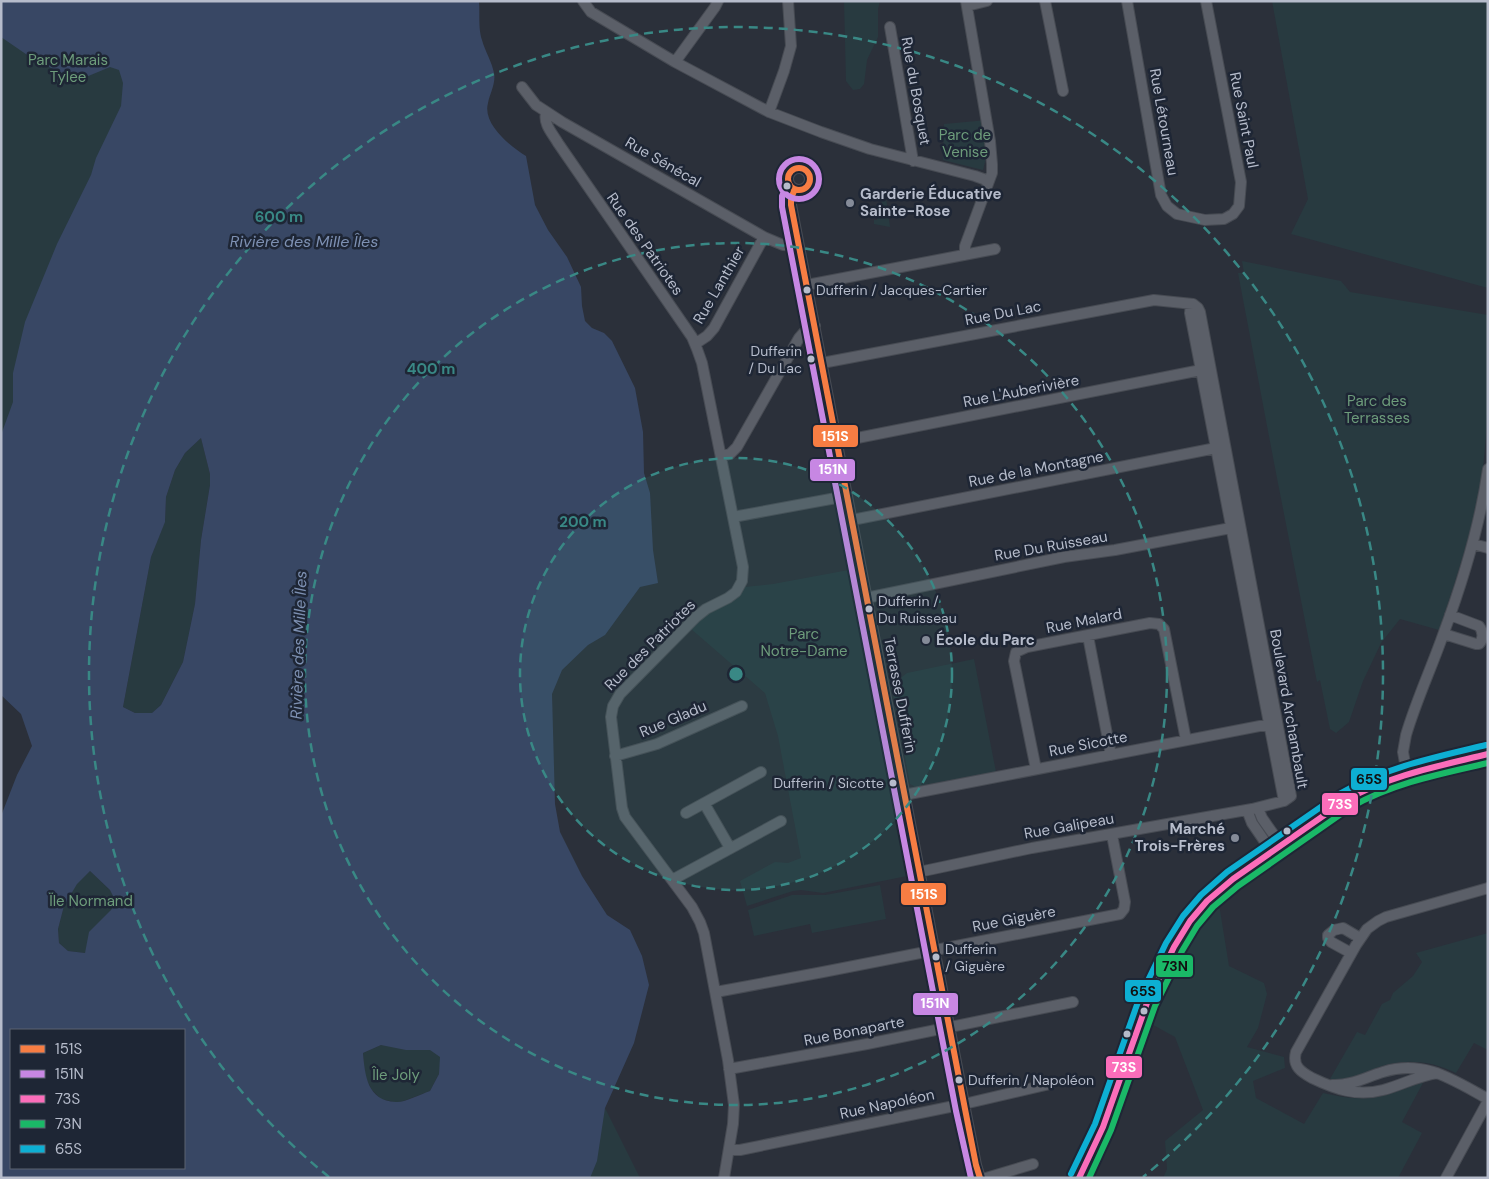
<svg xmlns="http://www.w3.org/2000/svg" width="1489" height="1179" font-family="'DM Sans',sans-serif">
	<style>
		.green { fill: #283a40 }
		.water { fill: #384764; fill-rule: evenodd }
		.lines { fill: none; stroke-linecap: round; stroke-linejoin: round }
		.minor-casing { stroke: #474b53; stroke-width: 12 }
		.minor { stroke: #5b5f68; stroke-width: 10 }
		.bus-1-casing { stroke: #1e2635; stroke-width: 10 }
		.bus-2-casing { stroke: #1e2635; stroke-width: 10 }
		.bus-3-casing { stroke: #1e2635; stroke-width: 10 }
		.bus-4-casing { stroke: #1e2635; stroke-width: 10 }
		.bus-5-casing { stroke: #1e2635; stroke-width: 10 }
		.bus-1 { stroke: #f77d43; stroke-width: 6 }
		.bus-2 { stroke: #c787e3; stroke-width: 6 }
		.bus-3 { stroke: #fb6dba; stroke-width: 6 }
		.bus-4 { stroke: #1ab867; stroke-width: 6 }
		.bus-5 { stroke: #0dafd3; stroke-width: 6 }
		.ring { fill: none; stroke: #398885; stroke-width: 2.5; stroke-dasharray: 9 6 }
		.bus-dot { fill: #b6bccb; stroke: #1e2635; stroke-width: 2 }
		.poi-dot { fill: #858b98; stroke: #1e2635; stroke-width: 2 }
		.labels { text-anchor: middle; stroke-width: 5; stroke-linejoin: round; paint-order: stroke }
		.bus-label { font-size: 14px; fill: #b6bccb; stroke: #1e2635; text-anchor: start }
		.park-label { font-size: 15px; fill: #6d9c7b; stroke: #1e2635 }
		.street-label { font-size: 15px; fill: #b6bccb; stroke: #1e2635 }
		.poi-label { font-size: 15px; font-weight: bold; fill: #b6bccb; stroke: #1e2635; text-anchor: start }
		.water-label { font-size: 16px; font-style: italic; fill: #7d90b2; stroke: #1e2635 }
		.centre { fill: #398885; stroke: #1e2635; stroke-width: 2.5 }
		.ring-label { font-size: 15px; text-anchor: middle; font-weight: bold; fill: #398885; stroke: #1e2635; stroke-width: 5; stroke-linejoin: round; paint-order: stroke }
		.line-badge { stroke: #1e2635; stroke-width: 2 }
		.badge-label { font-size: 14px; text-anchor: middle; font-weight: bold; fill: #fff }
		.pale-badge-label { font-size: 14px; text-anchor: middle; font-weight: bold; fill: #111 }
	</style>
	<rect width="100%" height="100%" fill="#2b303a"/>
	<path class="green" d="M1,1L136,63L1,473Z
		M844,1H880L878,9V37L867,60L864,84L860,89L853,90L846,81Z
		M1272,1H1488V288L1291,234L1308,199Z
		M987,120L990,141L983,170L943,160L944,124Z
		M865,193L886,198L890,227L874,224V220H877L882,202L870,197L869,199L864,197Z
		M1242,261L1341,281L1350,292L1488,315C1488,366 1489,417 1483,468C1475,524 1457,577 1439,630L1400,619L1381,643L1363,681L1349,722L1336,733L1330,729L1320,680L1317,682L1276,473L1238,273H1244Z
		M201,438L210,474V485L201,540L195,604L183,662L161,705L152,713H135L123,707L151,557L165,521L166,497L175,470L185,453Z
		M854,569L912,875L823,893L801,890L793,891L747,906L740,881L775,862L788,863L801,858L778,736L765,693L690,628L699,619L741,592L745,587L773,584Z
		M974,659L996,772L919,787L914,786L910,784L893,694L901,682L902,677L907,673Z
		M90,871L110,890L116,902L85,953L68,951L59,943L58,929L64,906L77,883Z
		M880,885L886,919L812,933L810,924L754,936L748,910L792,895H825Z
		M1218,898L1229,966L1264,983L1267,994L1258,1028L1247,1047L1284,1057L1285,1068L1253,1081L1256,1098L1304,1124L1323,1093C1344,1098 1364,1101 1386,1095C1399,1091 1411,1085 1424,1081L1402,1122L1422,1133L1398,1178H1163L1167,1169L1165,1141L1203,1110L1175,1037L1146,1021L1184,940L1196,922Z
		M1488,933V1050L1474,1043L1456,1073C1431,1060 1402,1058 1376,1068C1361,1074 1346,1082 1330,1079L1357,1032L1365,1035L1382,1004L1390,1000L1393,993L1413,976L1422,962L1416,953Z
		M393,1006L441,1057L439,1074L430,1091L398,1103L381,1099L371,1089L365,1076L363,1053L381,1045Z
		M605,1108L640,1178H581Z"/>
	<path class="water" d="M1,1H479C480,13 478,29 482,40C485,51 492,62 494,73C496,83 490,93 488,103C482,124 511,147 526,156L535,205L548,230L567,257L581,287L582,306L585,321L592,328L604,333L612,341L635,388L643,432L644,473L650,493L653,550L658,583L640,587L605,635L588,645L562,670L552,694L555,804L560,832L582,876L607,915L630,930L642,956L649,985L634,1043L605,1108L597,1161L590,1178H1V816L17,775L32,746L21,714L1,695V435L13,402V373L25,322L57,244L91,175L96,158L121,106L123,83L119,70L110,67L86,77L73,78L36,61L1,37ZM201,438L210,474V485L201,540L195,604L183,662L161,705L152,713H135L123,707L151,557L165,522L166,497L175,470L185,453ZM90,871L110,890L116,902L111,910L89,932L85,953L68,951L59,943L58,929L64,906L77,884ZM11,1030H184V1168H11ZM381,1045L406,1050H430L440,1057L439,1074L430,1091C421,1094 404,1103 396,1102C367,1101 365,1075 363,1053Z"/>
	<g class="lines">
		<g class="minor-casing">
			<path id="minor" d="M583,1L591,12L675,62L769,112L821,132L870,149L975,176L989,181
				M1045,1L1063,91
				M1127,1L1161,195L1167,206L1177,214L1205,220L1224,219L1233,214L1239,206L1241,182L1206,1
				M967,6L987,1
				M890,27L913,161
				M675,62L715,7L718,1
				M522,87L536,105L562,122L764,237L783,245L799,246
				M769,112L784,71L791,46L788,1
				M546,113C543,124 553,134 558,143L692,337L697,349L702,363L743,567L742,581L736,592L728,598L706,609L696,617L620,694L613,706L611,717L622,808L625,817L692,907L700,922L704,933L728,1060L734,1105L733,1124L724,1178
				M788 179a11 11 0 1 1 22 0a11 11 0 1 1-22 0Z
				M795,189L791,198V205L965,1109L976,1165L980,1178
				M965,255V246L992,173V164L990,141L966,1
				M807,285L995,249
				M1191,304L1190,313L1201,370L1284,801
				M695,344L707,336L714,328L764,237
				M822,363L1154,300L1193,304L1198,308L1200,312L1291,796L1284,801L1252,809L1032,848L919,872
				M837,442L1206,369
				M721,456L730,454L737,447L799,338L806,330L815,326
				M733,517L847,496
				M852,520L1221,447
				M1473,544L1488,548
				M866,598L1064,557L1115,550L1236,527
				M1444,634L1476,644H1479C1484,639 1483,631 1479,626L1450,615
				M1088,636L1111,755
				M615,756L657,744L742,706
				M1036,769L1014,661L1016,652L1027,647L1150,623L1159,624L1164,629L1186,740
				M1407,774L1403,752L1406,735C1416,701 1431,669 1443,635C1463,581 1480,526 1488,469
				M904,795L1275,723
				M704,803L730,848
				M1258,808L1262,818L1281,845
				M1247,810L1252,823L1272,852
				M686,813L761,772
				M672,880L781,821
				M1351,953L1331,942L1328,938V935L1334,930L1343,928L1360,938
				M716,992L823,972L1120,914L1124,909L1125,902L1112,835
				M729,1069L867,1044L1073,1002
				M1437,1073C1417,1076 1402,1085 1383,1090C1357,1097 1335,1089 1312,1078C1301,1072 1292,1066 1296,1052L1356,945L1367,929L1378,921L1386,917L1488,888
				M1332,1085C1351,1086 1366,1077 1383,1072C1424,1059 1453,1080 1488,1099
				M729,1150H740L964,1104L1050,1084
				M986,1178L1033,1164
				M1079,1178L1103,1127L1147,1003L1174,947L1190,921L1207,901L1233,879L1346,800C1388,773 1440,766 1488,754
				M1446,1178L1488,1101"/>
		</g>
		<use href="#minor" class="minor"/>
		<g class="bus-1-casing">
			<path id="bus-1" d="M788 179a11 11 0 1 1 22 0a11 11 0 1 1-22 0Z
				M795,189L791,198V205L965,1109L976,1165L980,1178"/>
		</g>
		<g class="bus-2-casing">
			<path id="bus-2" d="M779 179a20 20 0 1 1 40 0a20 20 0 1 1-40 0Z
				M787,185L782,196V207L956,1111L971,1178"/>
		</g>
		<g class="bus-3-casing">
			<path id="bus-3" d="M1079,1178L1103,1127L1147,1003L1174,947L1190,921L1207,901L1233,879L1346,800C1390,775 1439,766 1488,754"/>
		</g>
		<g class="bus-4-casing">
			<path id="bus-4" d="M1089,1178L1111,1130L1155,1006L1182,951L1197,926L1213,907L1238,886L1351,807C1393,783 1440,774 1488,763"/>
		</g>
		<g class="bus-5-casing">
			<path id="bus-5" d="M1071,1174L1095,1124L1139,999L1166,943L1183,916L1201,895L1227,872L1341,793C1386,767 1436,757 1486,745"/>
		</g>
		<use href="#bus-1" class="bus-1"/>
		<use href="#bus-2" class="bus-2"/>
		<use href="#bus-3" class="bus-3"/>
		<use href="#bus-4" class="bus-4"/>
		<use href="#bus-5" class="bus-5"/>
	</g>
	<circle cx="736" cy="674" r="216" fill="#398885" fill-opacity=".12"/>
	<g class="ring">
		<circle cx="736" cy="674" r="216"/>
		<circle cx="736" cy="674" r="431"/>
		<path d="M329 1177A647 647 0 1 1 1143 1177"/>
	</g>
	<g class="bus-dot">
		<circle cx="787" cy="186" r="4.5"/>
		<circle cx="807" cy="290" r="4.5"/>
		<circle cx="811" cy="359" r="4.5"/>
		<circle cx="869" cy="609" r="4.5"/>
		<circle cx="893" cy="783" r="4.5"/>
		<circle cx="1287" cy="831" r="4.5"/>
		<circle cx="936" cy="957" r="4.5"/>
		<circle cx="1144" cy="1011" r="4.5"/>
		<circle cx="1127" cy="1034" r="4.5"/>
		<circle cx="959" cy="1080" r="4.5"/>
	</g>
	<g class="poi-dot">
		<circle cx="850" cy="203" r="5"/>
		<circle cx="926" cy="640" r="5"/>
		<circle cx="1235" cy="838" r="5"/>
	</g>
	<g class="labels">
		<g class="bus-label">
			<text x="816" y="295">Dufferin / Jacques-Cartier</text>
			<text x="802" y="356" text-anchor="end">Dufferin<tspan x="802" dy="17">/ Du Lac</tspan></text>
			<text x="878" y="606">Dufferin /<tspan x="878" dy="17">Du Ruisseau</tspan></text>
			<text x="884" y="788" text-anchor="end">Dufferin / Sicotte</text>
			<text x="945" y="954">Dufferin<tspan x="945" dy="17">/ Giguère</tspan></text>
			<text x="968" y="1085">Dufferin / Napoléon</text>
		</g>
		<g class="park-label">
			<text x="68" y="65">Parc Marais<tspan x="68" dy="17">Tylee</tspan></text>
			<text x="965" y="140">Parc de<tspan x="965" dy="17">Venise</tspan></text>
			<text x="1377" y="406">Parc des<tspan x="1377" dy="17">Terrasses</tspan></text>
			<text x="804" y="639">Parc<tspan x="804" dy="17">Notre-Dame</tspan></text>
			<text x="91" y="906">Ïle Normand</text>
			<text x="396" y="1080">Île Joly</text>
		</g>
		<g class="street-label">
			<text transform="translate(916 91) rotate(80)" y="5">Rue du Bosquet</text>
			<text transform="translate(1244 120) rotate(79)" y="5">Rue Saint Paul</text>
			<text transform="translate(1164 122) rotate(80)" y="5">Rue Létourneau</text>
			<text transform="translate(663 162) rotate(30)" y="5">Rue Sénécal</text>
			<text transform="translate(645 244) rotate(55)" y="5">Rue des Patriotes</text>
			<text transform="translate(719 285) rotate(-60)" y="5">Rue Lanthier</text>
			<text transform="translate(1003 313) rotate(-11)" y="5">Rue Du Lac</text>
			<text transform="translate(1021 391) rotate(-11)" y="5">Rue L'Auberivière</text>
			<text transform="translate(1036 469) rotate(-11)" y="5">Rue de la Montagne</text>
			<text transform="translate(1051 546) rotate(-10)" y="5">Rue Du Ruisseau</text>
			<text transform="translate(1084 621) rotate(-11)" y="5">Rue Malard</text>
			<text transform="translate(650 645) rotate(-45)" y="5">Rue des Patriotes</text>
			<text transform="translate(900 695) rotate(79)" y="5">Terrasse Dufferin</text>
			<text transform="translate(1289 709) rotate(80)" y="5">Boulevard Archambault</text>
			<text transform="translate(673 719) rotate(-23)" y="5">Rue Gladu</text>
			<text transform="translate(1088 744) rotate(-11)" y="5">Rue Sicotte</text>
			<text transform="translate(1069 826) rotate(-10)" y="5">Rue Galipeau</text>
			<text transform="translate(1014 919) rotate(-11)" y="5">Rue Giguère</text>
			<text transform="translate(854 1031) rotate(-11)" y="5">Rue Bonaparte</text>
			<text transform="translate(887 1104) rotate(-12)" y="5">Rue Napoléon</text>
		</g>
		<g class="poi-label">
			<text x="860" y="199">Garderie Éducative<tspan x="860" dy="17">Sainte-Rose</tspan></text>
			<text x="936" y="645">École du Parc</text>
			<text x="1225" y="834" text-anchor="end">Marché<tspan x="1225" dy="17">Trois-Frères</tspan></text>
		</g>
		<g class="water-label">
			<text x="304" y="247">Rivière des Mille Îles</text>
			<text transform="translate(298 645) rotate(-88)" y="6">Rivière des Mille Îles</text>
		</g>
	</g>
	<circle cx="736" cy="674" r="8" class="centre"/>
	<g class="ring-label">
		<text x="279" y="222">600 m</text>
		<text x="431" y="374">400 m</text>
		<text x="583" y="527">200 m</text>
	</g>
	<g class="line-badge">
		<rect x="812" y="424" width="47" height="24" rx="5" fill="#f77d43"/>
		<rect x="809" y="458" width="47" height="24" rx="5" fill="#c787e3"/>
		<rect x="1350" y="767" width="38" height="24" rx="5" fill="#0dafd3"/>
		<rect x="1321" y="792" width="38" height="24" rx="5" fill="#fb6dba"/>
		<rect x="900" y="882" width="47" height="24" rx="5" fill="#f77d43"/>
		<rect x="1155" y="954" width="39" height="24" rx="5" fill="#1ab867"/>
		<rect x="1124" y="979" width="38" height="24" rx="5" fill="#0dafd3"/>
		<rect x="912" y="992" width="47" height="24" rx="5" fill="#c787e3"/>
		<rect x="1105" y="1055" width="38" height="24" rx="5" fill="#fb6dba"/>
	</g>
	<g class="badge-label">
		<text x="835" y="441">151S</text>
		<text x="833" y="474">151N</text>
		<text x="1340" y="809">73S</text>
		<text x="924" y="899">151S</text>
		<text x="935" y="1008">151N</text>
		<text x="1124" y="1072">73S</text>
	</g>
	<g class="pale-badge-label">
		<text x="1369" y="784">65S</text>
		<text x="1175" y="971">73N</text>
		<text x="1143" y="996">65S</text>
	</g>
	<rect width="1489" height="1179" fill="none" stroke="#b6bccb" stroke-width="5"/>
	<rect x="10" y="1029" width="175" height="140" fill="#1e2635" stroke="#5b6271"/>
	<rect x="20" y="1045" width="25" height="8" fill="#f77d43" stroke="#5b6271"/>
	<text x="55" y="1054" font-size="15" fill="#b6bccb">151S</text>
	<rect x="20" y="1070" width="25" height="8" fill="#c787e3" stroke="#5b6271"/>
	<text x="55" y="1079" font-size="15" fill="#b6bccb">151N</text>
	<rect x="20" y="1095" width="25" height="8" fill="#fb6dba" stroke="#5b6271"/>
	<text x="55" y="1104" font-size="15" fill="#b6bccb">73S</text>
	<rect x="20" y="1120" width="25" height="8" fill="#1ab867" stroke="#5b6271"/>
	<text x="55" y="1129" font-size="15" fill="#b6bccb">73N</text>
	<rect x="20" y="1145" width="25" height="8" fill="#0dafd3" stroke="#5b6271"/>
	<text x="55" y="1154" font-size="15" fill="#b6bccb">65S</text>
</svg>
